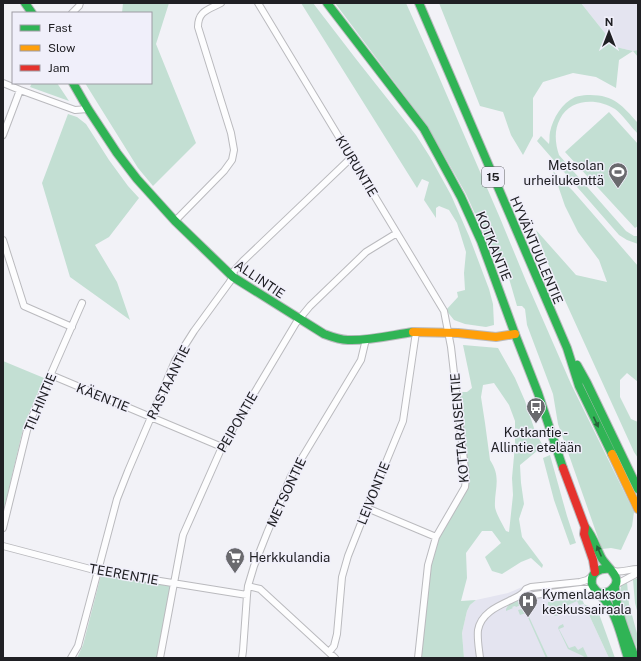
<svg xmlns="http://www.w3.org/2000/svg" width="641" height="661" font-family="'Public Sans',sans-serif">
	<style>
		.built { fill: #e4e4f0 }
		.green { fill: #c3dfd3; fill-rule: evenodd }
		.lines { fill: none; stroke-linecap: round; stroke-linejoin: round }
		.street-casing { stroke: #bababe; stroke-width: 8 }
		.fast-casing { stroke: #bababe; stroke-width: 10 }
		.slow-casing { stroke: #bababe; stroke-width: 10 }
		.jam-casing { stroke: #bababe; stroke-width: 10 }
		.street { stroke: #fdfdfe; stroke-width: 6 }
		.fast { stroke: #30b455; stroke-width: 8 }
		.slow { stroke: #ff9f0a; stroke-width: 8 }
		.jam { stroke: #e5322d; stroke-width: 8 }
		.oneway { fill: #27633a }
		.labels { text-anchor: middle; stroke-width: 3; stroke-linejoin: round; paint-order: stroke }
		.shield { fill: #f0effa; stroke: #5e5e64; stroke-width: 1 }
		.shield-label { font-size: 12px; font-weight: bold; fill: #202024 }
		.poi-label { font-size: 13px; fill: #202024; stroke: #f0effa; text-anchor: start }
		.street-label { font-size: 13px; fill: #202024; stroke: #f0effa }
	</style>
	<rect width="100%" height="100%" fill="#f2f2f7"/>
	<path class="built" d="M581,3H638V50L633,51L616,47Z
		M576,579L584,604L609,658H464L462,633L464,624L467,611L470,605L476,600L508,593L527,585Z"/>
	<path class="green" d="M123,3H169L156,44L196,143L153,186L138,168L85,83H151V13H122Z
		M301,3H313L356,59L416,135L430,157L451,195L469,236L489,289L493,304L494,325L486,327L465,324L454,320L446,310L458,297L457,292L465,290L464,273L466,252L457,223L449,210L439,206L436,208V218L424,200L429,182L422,179L417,188Z
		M335,3H406L436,70L500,218L526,281L571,384L634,512L632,526L621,550L611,548L602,549L558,424L553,394L527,325L525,309L522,306H517L508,275L499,254L491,249L466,194L428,127Z
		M439,3H581L616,47L633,51L638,50V57L633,51L619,60L616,88L596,77L573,73L543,82L533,98V136L523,155L511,135L503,112L480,106Z
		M32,83H57L69,101L30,87Z
		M587,95C613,94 622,105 638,123V134C632,128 621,113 615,109C598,98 570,98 560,119C554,130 555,143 559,155L626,231L634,236H638V244L627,240L619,235L537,141L541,136L549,144C550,140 549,136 550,132C553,118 562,103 575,97C579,96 583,95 587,95Z
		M609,112L638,144V226L635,228L565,152Z
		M68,114L77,117L86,124L109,160L128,186L139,198L109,237L95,245L117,282L130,320L70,277L42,183Z
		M553,171L573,191L638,266V382L627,373L620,380V397L631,419L638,422V458L634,452L547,261L536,230L576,275L607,282L599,260L578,232L565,206Z
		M463,345L498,348L515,378L525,401L535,431L543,446L520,465L521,483L524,504L519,519L522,537L543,565L542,568L531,558L521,562L502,574L492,571L485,557L501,543L492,531H482L466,553L467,578L461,601L476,600L470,605L467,611L464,624L462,633L464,658H420L431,567L439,538L468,488V473L458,392H467L472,388ZM494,383L509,405L515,421V445L512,478L513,495L509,532L506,531C503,525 496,514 495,507C494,489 502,478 490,460L485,423L481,397L483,385Z
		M3,361L44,378L24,425L3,513Z
		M550,455L567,516L576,543L570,545L554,500L543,458Z
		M101,575L170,586L158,658H77L83,645Z
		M638,578V614L635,603L633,580Z
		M627,582L629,604L638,637V650C630,630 617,608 621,586Z
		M581,598L584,604L598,611L615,658H609L584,604L579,605L577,601L557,610L559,615L555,616C551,614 547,607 548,602Z
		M517,601L521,602L523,604L516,607L515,606L512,607L513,608L506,611V609L509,604Z
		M525,608L548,658H546L526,613L520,615L518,610Z
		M563,624L564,627L559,629L569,648L575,646L578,650L583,647L588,658H585L583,656L568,649L558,628L559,626Z"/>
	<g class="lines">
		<g class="street-casing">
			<path id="street" d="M258,3L444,311L451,347L466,478L465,487L436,537L428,565L418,658
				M72,13L79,6L80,3
				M3,83L20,90L75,110L88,109
				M3,135L20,90
				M175,221L224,171L232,160L234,150L231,133L198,27C198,11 208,10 221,3
				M3,240L24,306L72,327
				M51,375L222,447
				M367,508L436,537
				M3,528L28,426L82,303
				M3,546L98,571L247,595
				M613,571C622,573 629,569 638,569
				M617,584L634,575L638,572
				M248,586L260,589L335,658
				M523,594L529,597L534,595L581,589H589L595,590
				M329,652L334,646L337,634L342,577L348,556L367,508L403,421L416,332
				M71,658L78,646L117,499L128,471L175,361L194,331L229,283L233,277L234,271L243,261L352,157
				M160,658L183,535L222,447L296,323L310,306L366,252L397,233
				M242,658L243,651L247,595L248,586L254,566L267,533L291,476L361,360L366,339
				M480,658C479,649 477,639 478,630C481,613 498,606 511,600C518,596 522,596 526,589L531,587L580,582L587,580L592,576"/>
		</g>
		<g class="fast-casing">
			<path id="fast" d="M25,3L32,13
				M327,3L424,129L461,197L481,241L515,334L538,393L563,468
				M419,3L567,348L579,386L612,454
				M73,83L88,109L117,153L137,179L175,221L233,277L324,334C332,337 340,340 348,340C369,341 392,335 413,332
				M577,365L587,383L638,489
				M585,527C593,536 596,547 601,557C606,567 624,578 613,588C609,593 605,593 599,593
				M610,569C600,568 590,572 592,584C593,589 604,598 607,603C618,619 622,640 628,658
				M615,588C615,608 628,638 635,658"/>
		</g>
		<g class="slow-casing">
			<path id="slow" d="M413,332L458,333L496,337L515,334
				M612,454L638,509"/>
		</g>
		<g class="jam-casing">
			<path id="jam" d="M563,468L585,527L584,534L593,560L595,572"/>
		</g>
		<use href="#street" class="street"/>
		<use href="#fast" class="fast"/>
		<use href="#slow" class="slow"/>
		<use href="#jam" class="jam"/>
	</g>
	<defs><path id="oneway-solid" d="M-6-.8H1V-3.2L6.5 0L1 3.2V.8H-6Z"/></defs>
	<g class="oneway">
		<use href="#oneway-solid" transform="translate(596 422) rotate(65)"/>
		<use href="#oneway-solid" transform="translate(599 551) rotate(-113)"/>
	</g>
	<defs>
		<g id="stadium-pin" transform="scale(1)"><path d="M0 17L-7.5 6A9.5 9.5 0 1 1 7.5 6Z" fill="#6a6a6e" stroke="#f0effa"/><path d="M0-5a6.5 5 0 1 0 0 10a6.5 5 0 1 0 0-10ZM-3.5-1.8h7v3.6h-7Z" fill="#fff"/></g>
		<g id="bus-pin" transform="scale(1)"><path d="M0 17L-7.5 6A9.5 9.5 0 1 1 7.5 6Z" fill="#6a6a6e" stroke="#f0effa"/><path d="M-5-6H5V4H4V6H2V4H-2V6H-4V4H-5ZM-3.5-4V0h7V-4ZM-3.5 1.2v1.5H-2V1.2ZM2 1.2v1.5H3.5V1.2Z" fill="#fff"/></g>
		<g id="supermarket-pin" transform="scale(1)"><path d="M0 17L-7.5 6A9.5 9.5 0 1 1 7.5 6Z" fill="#6a6a6e" stroke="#f0effa"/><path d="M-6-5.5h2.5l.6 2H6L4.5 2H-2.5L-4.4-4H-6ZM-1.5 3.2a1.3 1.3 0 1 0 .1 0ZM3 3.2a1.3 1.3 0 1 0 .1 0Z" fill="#fff"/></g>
		<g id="hospital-pin" transform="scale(1)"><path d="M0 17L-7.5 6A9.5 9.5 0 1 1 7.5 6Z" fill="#6a6a6e" stroke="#f0effa"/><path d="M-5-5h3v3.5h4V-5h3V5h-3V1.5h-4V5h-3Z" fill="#fff"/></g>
	</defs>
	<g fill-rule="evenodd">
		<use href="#stadium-pin" x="618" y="172"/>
		<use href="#bus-pin" x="536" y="407"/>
		<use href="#supermarket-pin" x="235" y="557"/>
		<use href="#hospital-pin" x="528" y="601"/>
	</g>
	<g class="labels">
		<rect class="shield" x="482" y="167" width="22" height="20" rx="3"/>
		<g class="shield-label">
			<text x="493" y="181">15</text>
		</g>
		<g class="poi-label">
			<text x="604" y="170" text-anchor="end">Metsolan<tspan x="604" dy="15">urheilukenttä</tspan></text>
			<text x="536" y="437" text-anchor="middle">Kotkantie -<tspan x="536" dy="15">Allintie etelään</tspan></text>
			<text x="249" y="562">Herkkulandia</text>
			<text x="542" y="599">Kymenlaakson<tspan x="542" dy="15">keskussairaala</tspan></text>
		</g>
		<g class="street-label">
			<text transform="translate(357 166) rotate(59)" y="5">KIURUNTIE</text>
			<text transform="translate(494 246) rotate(68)" y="5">KOTKANTIE</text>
			<text transform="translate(537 250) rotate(67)" y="5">HYVÄNTUULENTIE</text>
			<text transform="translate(260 279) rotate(34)" y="5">ALLINTIE</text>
			<text transform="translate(168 382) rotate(-64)" y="5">RASTAANTIE</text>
			<text transform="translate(103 397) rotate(22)" y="5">KÄENTIE</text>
			<text transform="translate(40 402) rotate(-67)" y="5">TILHINTIE</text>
			<text transform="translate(237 422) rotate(-60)" y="5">PEIPONTIE</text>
			<text transform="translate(459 428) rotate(-95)" y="5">KOTTARAISENTIE</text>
			<text transform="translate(286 492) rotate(-65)" y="5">METSONTIE</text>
			<text transform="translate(373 493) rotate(-68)" y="5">LEIVONTIE</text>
			<text transform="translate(124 574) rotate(10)" y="5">TEERENTIE</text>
		</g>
	</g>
	<rect width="641" height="661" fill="none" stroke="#202024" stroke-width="8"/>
	<rect x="12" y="12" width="140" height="72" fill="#f0effa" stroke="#9d9ca4"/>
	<rect x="20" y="25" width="20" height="6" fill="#30b455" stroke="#9d9ca4"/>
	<text x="48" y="32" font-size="12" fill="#202024">Fast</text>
	<rect x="20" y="45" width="20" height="6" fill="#ff9f0a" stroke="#9d9ca4"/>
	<text x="48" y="52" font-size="12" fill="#202024">Slow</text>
	<rect x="20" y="65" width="20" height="6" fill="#e5322d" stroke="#9d9ca4"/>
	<text x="48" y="72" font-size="12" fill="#202024">Jam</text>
	<g transform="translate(609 32)" stroke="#f0effa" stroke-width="3" paint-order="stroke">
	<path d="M0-3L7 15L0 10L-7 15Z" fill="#202024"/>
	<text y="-6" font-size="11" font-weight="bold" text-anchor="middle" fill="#202024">N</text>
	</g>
</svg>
